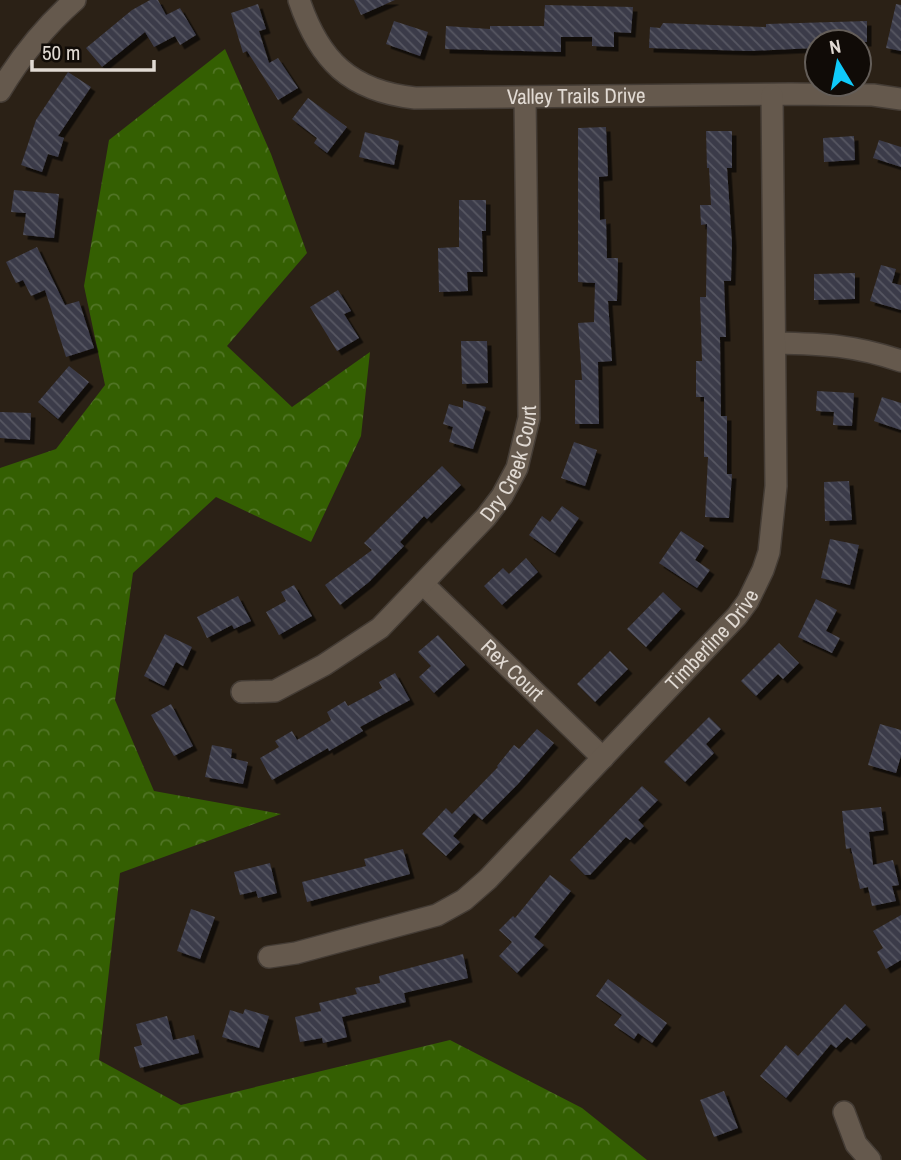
<svg xmlns="http://www.w3.org/2000/svg" width="901" height="1160" font-family="'Archivo Narrow',sans-serif">
	<style>
		.forest { fill: url(#forest-crowns) }
		.building { fill: url(#building-back-hatch); filter: url(#shadow) }
		.lines { fill: none; stroke-linecap: round; stroke-linejoin: round }
		.minor-casing { stroke: #443c35; stroke-width: 24 }
		.minor { stroke: #65594d; stroke-width: 21 }
		.labels { text-anchor: middle; stroke-width: 5; stroke-linejoin: round; paint-order: stroke }
		.street-label { font-size: 21px; fill: #e1dad3; stroke: #100b07 }
	</style>
	<defs>
		<pattern id="forest-crowns" width="20" height="18" patternUnits="userSpaceOnUse" patternTransform="scale(1.75)"><rect width="20" height="18" fill="#345f02"/><path d="M2 6a3 3 0 1 1 6 0M12 15a3 3 0 1 1 6 0" fill="none" stroke="#517526"/></pattern>
		<pattern id="building-back-hatch" width="6" height="6" patternUnits="userSpaceOnUse" patternTransform="scale(1.75)"><rect width="6" height="6" fill="#3b3b49"/><path d="M-1 5l2 2M0 0l6 6M5-1l2 2" fill="none" stroke="#575762"/></pattern>
		<filter id="shadow"><feDropShadow dx="4.5" dy="4.5" stdDeviation="0" flood-color="#0009"/></filter>
	</defs>
	<rect width="100%" height="100%" fill="#2b2116"/>
	<path class="forest" d="M225,49L271,154L307,253L227,346L292,407L370,352L361,436L311,542L216,497L133,573L115,700L154,791L281,814L120,873L99,1060L181,1105L450,1040L582,1108L647,1160H0V468L56,449L105,385L84,286L109,140Z"/>
	<path class="building" d="M150,0H158L166,15L180,8L196,35L180,45L175,36L154,47L145,32L102,67L86,48L132,10Z
		M354,0H395L361,15Z
		M258,4L266,29L259,31L269,63L278,58L298,88L278,100L247,51L243,53L231,13Z
		M896,4L901,5V51L886,48Z
		M545,5L633,7L631,33L614,32V47L592,46V37H561V52L445,49L446,26L490,29V26H544Z
		M394,21L428,32L420,56L386,44Z
		M867,21V42H816V48L750,51L649,48L650,27L660,28L663,23L766,27V24Z
		M68,72L91,87L58,136L64,138L58,157L48,154L42,172L21,165L36,120Z
		M308,98L347,127L327,153L314,143L317,138L292,119Z
		M606,127L608,176L599,177L600,220L606,219L607,258H618L617,301H608L612,361L598,362L599,424H575V380H582L578,323L594,322L595,283L578,282V128Z
		M706,131H732V168H727L732,243L731,281H724L726,337H720L721,416H727V474H732L729,518L705,517L708,457H704V397H696V361H702L700,297H706L707,224L701,225L700,205H711L709,168H707Z
		M365,132L399,141L394,165L359,157Z
		M854,136L855,160L824,162L823,138Z
		M879,140L901,147V167L873,158Z
		M14,190L59,194L54,238L23,235L26,213L11,212Z
		M459,200H486V231H482L483,272H467L468,291L439,292L438,248L459,247Z
		M37,247L65,305L79,301L94,348L66,357L45,290L31,296L23,280L16,283L6,262Z
		M881,265L896,269L892,283L901,285V310L870,301Z
		M855,273V299L814,300V274Z
		M338,290L351,311L344,314L359,338L337,351L310,307Z
		M461,341H487L488,383L462,384Z
		M69,366L89,382L58,419L38,402Z
		M817,391L854,393L852,426L833,425L834,412L816,411Z
		M882,397L901,403V430L874,421Z
		M463,400L486,407L473,449L449,442L453,427L443,424L449,404L463,408Z
		M0,412L31,413L30,440L0,438Z
		M574,442L597,450L585,486L561,478Z
		M442,466L461,485L427,519L424,516L400,542L404,546L369,582L340,605L325,585L372,550L364,543Z
		M849,481L852,520L825,521L824,482Z
		M562,506L579,518L555,553L529,535L542,516L550,522Z
		M681,531L704,546L695,560L710,570L697,588L659,563Z
		M830,539L859,545L850,585L821,578Z
		M526,558L538,572L502,605L484,586L503,568L509,574Z
		M294,585L312,616L279,635L266,612L286,601L281,592Z
		M663,592L681,609L646,647L627,629Z
		M238,596L251,621L234,629L232,625L207,638L197,617Z
		M816,599L837,610L826,631L840,638L832,653L798,637Z
		M165,634L192,647L183,666L176,662L164,686L144,676Z
		M438,635L465,665L434,693L419,677L431,666L418,652Z
		M779,643L799,663L783,679L778,674L756,696L741,681Z
		M610,651L628,669L595,702L577,684Z
		M395,673L410,700L360,727L363,731L329,751L328,748L272,780L260,758L279,747L275,741L292,731L297,740L331,720L327,712L345,701L348,706L382,688L379,682Z
		M171,704L193,746L174,756L151,715Z
		M709,717L721,729L706,744L714,753L685,782L664,762Z
		M880,724L901,730V756L896,773L868,765Z
		M537,729L554,743L518,784L482,820L474,813L453,836L460,842L446,856L422,834L446,808L452,814L498,767L497,766L514,745L519,749Z
		M212,745L232,749L231,758L248,762L243,784L205,777Z
		M642,786L658,800L638,820L644,826L630,840L626,837L590,875H585L570,860Z
		M881,807L884,830L869,832L873,865L893,860L899,885L892,886L896,901L872,906L868,887L860,889L851,848L846,849L842,811Z
		M403,849L410,874L307,902L302,882L366,866L364,859Z
		M270,863L277,893L258,898L256,891L240,895L234,872Z
		M550,875L571,891L534,937L544,945L517,973L499,956L512,942L499,930L513,916L515,918Z
		M191,909L215,917L200,959L177,951Z
		M901,915V960L886,969L877,952L883,948L873,931Z
		M463,954L468,978L404,993L406,1002L342,1017L347,1037L323,1043L322,1038L300,1042L295,1017L321,1011L319,1003L357,994L355,988L380,983L379,976Z
		M608,979L667,1023L652,1043L638,1033L634,1039L614,1025L622,1015L596,996Z
		M845,1004L866,1025L851,1040L847,1037L836,1048L831,1044L786,1098L760,1076L786,1045L798,1056Z
		M245,1009L269,1016L259,1048L222,1037L230,1010L243,1014Z
		M167,1016L173,1040L194,1035L199,1053L140,1068L134,1047L142,1045L136,1024Z
		M724,1091L738,1128L714,1137L700,1100Z"/>
	<g class="lines">
		<g class="minor-casing">
			<g id="minor">
				<path id="s1" d="M299,0C319,60 350,91 415,98L791,94L873,95L901,99"/>
				<path d="M0,91C21,56 44,27 75,0"/>
				<path d="M775,343C824,344 854,345 901,361"/>
				<path id="s2" d="M423,584L603,758"/>
				<path id="s3" d="M242,692L275,691L324,665L380,628L486,517L502,496L517,468L529,418L525,97"/>
				<path id="s4" d="M269,957L296,953L437,915L464,900L488,879L737,616L748,601L763,570L769,552L776,486L772,95"/>
				<path d="M844,1112L856,1144L870,1160"/>
			</g>
		</g>
		<use href="#minor" class="minor"/>
	</g>
	<g class="labels">
		<g class="street-label">
			<text dy="7" stroke="none"><textPath href="#s1" startOffset="324">Valley Trails Drive</textPath></text>
			<text dy="7" stroke="none"><textPath href="#s3" startOffset="369">Dry Creek Court</textPath></text>
			<text dy="7" stroke="none"><textPath href="#s4" startOffset="564">Timberline Drive</textPath></text>
			<text dy="7" stroke="none"><textPath href="#s2" startOffset="124">Rex Court</textPath></text>
		</g>
	</g>
	<g transform="translate(838 63) rotate(350)"><circle r="33" fill="#100b07" stroke="#645e59" stroke-width="2"/>
	<path d="M0-5L12 26L0 18L-12 26Z" fill="#0fcafa"/>
	<text y="-10" font-size="19" font-weight="bold" text-anchor="middle" fill="#e1dad3">N</text>
	</g>
	<path d="M32 60v10h122v-10" fill="none" stroke="#e1dad3" stroke-width="3.5"/>
	<text x="42" y="60" font-size="21" fill="#e1dad3" stroke="#100b07" stroke-width="5" paint-order="stroke">50 m</text>
</svg>
